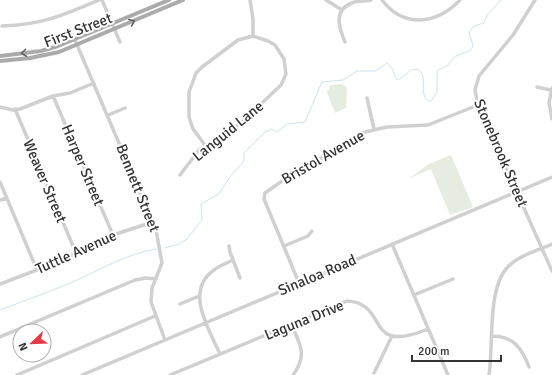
<svg xmlns="http://www.w3.org/2000/svg" width="552" height="375" font-family="Signika,sans-serif">
	<style>
		.green { fill: #e6ecdf }
		.lines { fill: none; stroke-linecap: round; stroke-linejoin: round }
		.stream { stroke: #cfe2ee; stroke-width: 1 }
		.minor { stroke: #d0d0d0; stroke-width: 3.5 }
		.major { stroke: #ababab; stroke-width: 4 }
		.oneway { stroke: #636363 }
		.labels { text-anchor: middle; stroke-width: 4; stroke-linejoin: round; paint-order: stroke }
		.street-label { font-size: 15px; fill: #333; stroke: #fff }
	</style>
	<rect width="100%" height="100%" fill="#fff"/>
	<path class="green" d="M343,84L347,88L346,108L335,113L327,92L331,85Z
		M451,155L473,207L450,215L431,169L408,179L429,164Z"/>
	<g class="lines">
		<path class="stream" d="M165,248L179,244L187,239L202,220L201,204L219,194L229,178L244,161V153L265,132L272,129L277,132L287,124L305,122L322,82L343,80L357,71H375L387,63L392,68L396,79H400L411,70L418,69C429,77 418,93 428,101H431L437,92V71L448,65L454,57L471,50L473,46L469,32L474,26L484,23L487,15L501,0
			M0,310C26,300 52,291 77,280C106,267 124,255 156,249"/>
		<path class="minor" d="M102,0L120,42
			M250,0L253,19V36
			M326,0L342,10
			M382,0C404,29 437,24 460,0
			M535,0L513,35L479,76L475,90L478,105L552,271
			M2,26C41,25 64,15 99,0
			M75,40L156,230L162,263L152,288L151,302L165,340
			M345,42C339,28 333,10 352,3C358,0 365,2 371,0
			M537,87L551,90
			M552,88L549,103L552,119
			M53,96L113,235
			M367,98L374,129
			M0,107L13,110L20,109L53,96L70,93L94,83
			M15,109L76,253
			M108,115L125,108
			M180,175L199,150L241,123L281,85L286,74L284,59L275,45L268,41L253,36L238,40L202,67L196,73L189,92V117L193,129L205,145
			M0,182L37,270
			M0,200L7,198
			M392,244L448,375
			M229,246L230,252L240,278
			M284,246L308,236L312,231
			M299,283L264,199L265,193L285,179L301,172L347,141L365,132L387,127L428,125L478,105
			M0,284L60,261L113,235L153,222
			M414,295L453,279
			M180,304L199,296
			M291,324C300,344 308,355 293,375
			M492,336C513,336 522,348 529,367
			M0,337L135,280L146,278L156,279
			M220,354C209,329 184,291 214,270C219,266 227,263 233,260
			M374,373L392,336
			M17,375L155,316
			M82,375L552,177
			M170,375L347,301C390,303 363,356 428,329
			M489,375C494,345 486,283 511,264C522,254 539,250 552,244"/>
		<path class="major" d="M0,56L41,51L58,46L169,0
			M0,61L30,58L59,52L183,0"/>
	</g>
	<defs><path id="oneway-chevron" d="M-2-3.5L2.5 0L-2 3.5" fill="none" stroke-width="1.6" stroke-linecap="round" stroke-linejoin="round"/></defs>
	<g class="oneway">
		<use href="#oneway-chevron" transform="translate(132 22) rotate(-23)"/>
		<use href="#oneway-chevron" transform="translate(24 53) rotate(173)"/>
	</g>
	<g class="labels">
		<g class="street-label">
			<text transform="translate(78 30) rotate(-21)" y="5">First Street</text>
			<text transform="translate(228 131) rotate(-39)" y="5">Languid Lane</text>
			<text transform="translate(501 153) rotate(67)" y="5">Stonebrook Street</text>
			<text transform="translate(323 157) rotate(-30)" y="5">Bristol Avenue</text>
			<text transform="translate(83 165) rotate(67)" y="5">Harper Street</text>
			<text transform="translate(45 181) rotate(67)" y="5">Weaver Street</text>
			<text transform="translate(138 188) rotate(68)" y="5">Bennett Street</text>
			<text transform="translate(76 252) rotate(-24)" y="5">Tuttle Avenue</text>
			<text transform="translate(317 275) rotate(-23)" y="5">Sinaloa Road</text>
			<text transform="translate(304 320) rotate(-22)" y="5">Laguna Drive</text>
		</g>
	</g>
	<g transform="translate(32 343) rotate(247)"><circle r="19" fill="#ffffff" stroke="#adadad"/>
	<path d="M0-3L7 15L0 10L-7 15Z" fill="#e63946"/>
	<text y="-6" font-size="11" font-weight="bold" text-anchor="middle" fill="#333333">N</text>
	</g>
	<path d="M412 355v6h89v-6" fill="none" stroke="#333333" stroke-width="2"/>
	<text x="418" y="355" font-size="12" fill="#333333" stroke="#ffffff" stroke-width="3" paint-order="stroke">200 m</text>
</svg>
